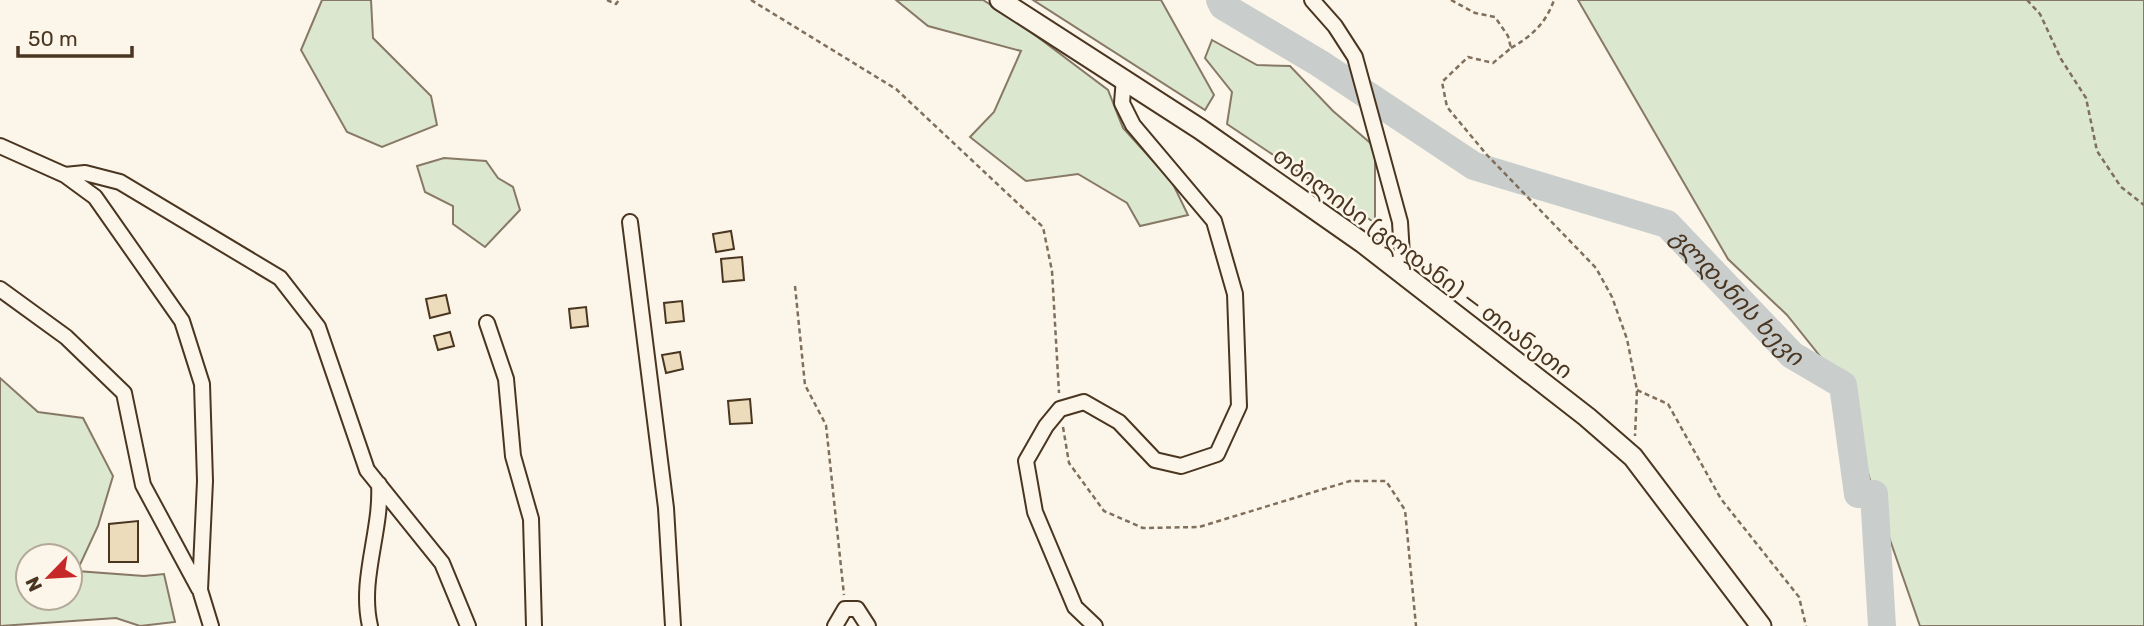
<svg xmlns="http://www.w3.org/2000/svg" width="2144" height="626" font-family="Rubik,'Noto Sans Georgian',sans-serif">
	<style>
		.green { fill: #dce7d0; stroke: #887966; stroke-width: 2; fill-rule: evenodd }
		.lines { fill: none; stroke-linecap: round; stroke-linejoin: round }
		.river { stroke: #c9cecd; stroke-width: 28 }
		.building { fill: #ecdcbc; stroke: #4a3520; stroke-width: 2 }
		.minor-casing { stroke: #4a3520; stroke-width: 18 }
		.secondary-casing { stroke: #4a3520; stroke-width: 23 }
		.path { stroke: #7f6f5c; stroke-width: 2.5; stroke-dasharray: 5 3.5; stroke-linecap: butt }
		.minor { stroke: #fbf6e9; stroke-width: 14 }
		.secondary { stroke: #fbf6e9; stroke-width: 19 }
		.labels { text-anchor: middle; stroke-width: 5; stroke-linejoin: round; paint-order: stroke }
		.street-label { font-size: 23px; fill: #4a3520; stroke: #fbf6e9 }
		.water-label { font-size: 24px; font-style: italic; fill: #4a3520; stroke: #fbf6e9 }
	</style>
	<rect width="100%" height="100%" fill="#fbf6e9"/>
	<path class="green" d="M322,0H371L373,38L431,96L437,125L382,147L347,132L301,50Z
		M896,0H983L1019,23L1108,90L1123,128L1172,182L1188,215L1140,226L1127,203L1078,174L1026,181L970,137L994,112L1021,51L928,26Z
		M1033,0H1161L1214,95L1205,110Z
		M1578,0H2144V626H1920L1874,494L1843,385L1787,315L1728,259Z
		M1212,40L1257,65L1290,66L1333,111L1375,147V223L1227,124L1232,92L1205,58Z
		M444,158L486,161L498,178L513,187L520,210L485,247L453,224V206L425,192L417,166Z
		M0,378L38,412L83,418L113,476L98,526L77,571L144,576L164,574L175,622L140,626L116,618L0,626ZM28,556H70V598H28Z"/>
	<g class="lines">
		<path class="river" id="s1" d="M1220,0L1223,6L1319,63L1474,166L1667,224L1792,355L1843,385L1858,494H1874L1882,626"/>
	</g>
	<path class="building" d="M731,231L734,249L716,252L713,234Z
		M742,257L744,280L723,282L721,259Z
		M446,295L450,313L430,318L426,299Z
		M682,301L684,321L666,323L664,303Z
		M586,307L588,326L571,328L569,309Z
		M450,332L454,346L438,350L434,336Z
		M680,352L683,369L666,373L662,355Z
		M750,399L752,423L730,424L728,401Z
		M138,521V562H109V524Z"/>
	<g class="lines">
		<g class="minor-casing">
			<path id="minor" d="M1312,0L1335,26L1355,57L1400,222L1403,272
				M0,146L65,175L95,197L182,321L202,384L205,481L200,590L211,626
				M65,175L85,173L120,182L280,278L318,327L367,470L442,563L468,626
				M630,222L666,508L673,626
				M0,289L66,337L124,393L143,485L199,589
				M487,323L506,379L513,456L531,519L534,626
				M370,626C359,579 382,531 379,484
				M835,626L845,609H857L868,626
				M1095,626L1075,607L1035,512L1026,461L1046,426L1060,409L1084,402L1119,422L1155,460L1181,466L1217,454L1239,406L1235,294L1214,221L1133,125L1122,103L1124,78"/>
		</g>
		<g class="secondary-casing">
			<path id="secondary" d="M1000,0L1200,129L1363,243L1587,417L1633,457L1761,626"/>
		</g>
		<path class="path" d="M607,0L616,4L619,0
			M751,0L896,89L1043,227L1052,271L1059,393
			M1451,0L1475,13L1495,17L1508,36L1511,48L1493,63L1468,57L1442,82L1447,107L1487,155L1596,268L1612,297L1627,339L1637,390L1635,436
			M2027,0L2040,14L2061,59L2086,98L2097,151L2121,187L2144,205
			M1511,48C1532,36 1546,23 1554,0
			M795,286L805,385L826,425L844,595
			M1637,390L1668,404L1721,499L1799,597L1806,626
			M1063,427L1069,463L1104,511L1143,528L1199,527L1350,481H1386L1405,510L1416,626"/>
		<use href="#minor" class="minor"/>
		<use href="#secondary" class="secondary"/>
	</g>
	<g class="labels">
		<g class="street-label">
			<text transform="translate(1423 263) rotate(37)" y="8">თბილისი (გლდანი) — თიანეთი</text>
		</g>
		<g class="water-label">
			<text dy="8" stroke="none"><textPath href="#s1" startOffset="607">გლდანის ხევი</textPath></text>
		</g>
	</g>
	<g transform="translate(49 577) rotate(245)"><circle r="33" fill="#fbf6e9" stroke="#b4a999" stroke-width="2"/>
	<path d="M0-5L12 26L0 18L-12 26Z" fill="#c62828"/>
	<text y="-10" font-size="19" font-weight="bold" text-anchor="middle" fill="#4a3520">N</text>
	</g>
	<path d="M18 46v10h114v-10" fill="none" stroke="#4a3520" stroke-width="3.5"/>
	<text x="28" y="46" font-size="21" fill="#4a3520" stroke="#fbf6e9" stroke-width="5" paint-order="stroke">50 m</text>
</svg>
